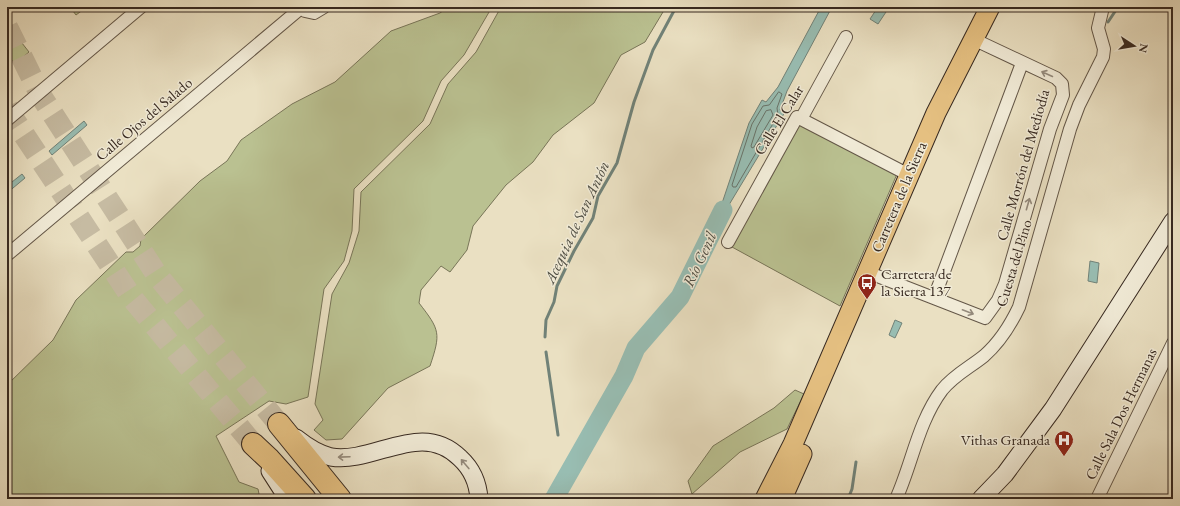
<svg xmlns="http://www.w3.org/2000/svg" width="1180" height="506" font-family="'EB Garamond',serif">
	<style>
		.green { fill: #bac191; stroke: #787558 }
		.water { fill: #98bdb2; stroke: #718278 }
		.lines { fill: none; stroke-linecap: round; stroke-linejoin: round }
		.shore { stroke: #687369; stroke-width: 1 }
		.stream { stroke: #718278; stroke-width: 3 }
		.river { stroke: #98bdb2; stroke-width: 19 }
		.highway-tunnel { stroke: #c6bba2; stroke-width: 22; stroke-dasharray: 22 11; stroke-linecap: butt }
		.street-casing { stroke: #645748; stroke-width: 14 }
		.secondary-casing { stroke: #372920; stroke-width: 19 }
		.primary-casing { stroke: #372920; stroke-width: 21 }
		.highway-casing { stroke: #372920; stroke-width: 24 }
		.street { stroke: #f1ebd7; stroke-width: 12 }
		.secondary { stroke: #f1ebd7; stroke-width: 17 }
		.primary { stroke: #e5c081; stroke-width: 19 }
		.highway { stroke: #e5c081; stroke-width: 22 }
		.oneway { stroke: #948a7c }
		.labels { text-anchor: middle; stroke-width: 3; stroke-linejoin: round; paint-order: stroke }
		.street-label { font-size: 15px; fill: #372920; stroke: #f1ebd7 }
		.poi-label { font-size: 15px; fill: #372920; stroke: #f1ebd7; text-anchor: start }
		.water-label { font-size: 16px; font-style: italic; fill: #4f4e44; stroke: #f1ebd7 }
	</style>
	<rect width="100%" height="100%" fill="#eae0c2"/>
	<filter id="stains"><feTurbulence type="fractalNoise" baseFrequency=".005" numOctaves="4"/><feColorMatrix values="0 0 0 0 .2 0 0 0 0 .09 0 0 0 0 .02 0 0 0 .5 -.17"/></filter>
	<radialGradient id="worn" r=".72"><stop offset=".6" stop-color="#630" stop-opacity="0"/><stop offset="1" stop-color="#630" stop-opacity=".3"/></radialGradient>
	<path class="green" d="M70,7H83L84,9L76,15Z
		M448,7H492L464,55L441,81L423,121L354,189L352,231L344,261L324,289L308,397L286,404L269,401L216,436L239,482L258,489L260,499H7V385L53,340L76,300L126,252H133L140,246L141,239L200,181L227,161L241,140L292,104L335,82L391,31L440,13Z
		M501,7H666L645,42L621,55L594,103L553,135L533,162L506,185L473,226L467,250L450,272L441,266L421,290L419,303C440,330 441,333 430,366L388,388L342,439L326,440L314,430L323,420L315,404L332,294L349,263L359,231L361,192L430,124L448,84L476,52Z
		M11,29L29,52L15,64L7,55V32Z
		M799,123L897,174L840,306L732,247Z
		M795,390L804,394L787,429L740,452L692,494L688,481L713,446L774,408Z"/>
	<path class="water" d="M821,7H832L787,91L780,110L785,112L712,233L749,123L762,100L766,102L778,87Z
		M878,7L888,9L878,24L870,19Z
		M84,121L87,125L52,155L49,151Z
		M22,174L25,178L7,193V186Z
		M1090,261L1099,263L1097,283L1088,281Z
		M895,320L902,323L895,338L889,335Z"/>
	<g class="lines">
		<path class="shore" d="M779,92L782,94L777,108L778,115L736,187H733L732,185L752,124L763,106L769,105Z
			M771,110L773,115L754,147L752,148L751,146L757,127L766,111Z"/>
		<path class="stream" d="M1108,22L1118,7
			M545,337L546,320L554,302L557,286L574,251L593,218L598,196L617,163L634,102L653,50L676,7
			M546,352L558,435
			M848,499L852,489L856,462"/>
		<path class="river" d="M554,499L624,376L636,348L680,297L723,210"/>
		<path class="highway-tunnel" d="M7,27L41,96L157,275L279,424
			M7,107L13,118L132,298L253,444"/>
		<g class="street-casing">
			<path id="street" d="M300,7L305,11L314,13L324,7
				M801,119L846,37
				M7,120L141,7
				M728,242L797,117L909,175
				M7,255L301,8
				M867,272L985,318L998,300L1005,284L1050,129L1063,95L1062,84L1056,78L973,39
				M934,298L1022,63
				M896,499C912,464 918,422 942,390C954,375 969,368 984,356C1000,342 1010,326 1019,307L1070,129L1079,105L1103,57L1104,49L1098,28L1103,7
				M1097,499L1173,343"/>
		</g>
		<g class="secondary-casing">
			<path id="secondary" d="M296,438C306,446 318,454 331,457C375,464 421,419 460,458C472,469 478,483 479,499
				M270,471L288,499
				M981,499L1005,474L1053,409L1173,221"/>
		</g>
		<g class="primary-casing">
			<path id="primary" d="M765,499L793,444L936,113L990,7
				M782,499L802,454"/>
		</g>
		<g class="highway-casing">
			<path id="highway" d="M279,424L340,499
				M253,444L269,459L305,499"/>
		</g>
		<use href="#street" class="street"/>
		<use href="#secondary" class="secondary"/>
		<use href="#primary" class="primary"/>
		<use href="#highway" class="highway"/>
	</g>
	<defs><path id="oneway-shaft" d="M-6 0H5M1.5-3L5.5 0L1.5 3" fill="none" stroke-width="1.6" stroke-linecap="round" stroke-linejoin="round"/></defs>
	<g class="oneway">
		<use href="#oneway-shaft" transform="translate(1047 74) rotate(-156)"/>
		<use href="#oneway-shaft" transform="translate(1028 204) rotate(-74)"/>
		<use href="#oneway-shaft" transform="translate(968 312) rotate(21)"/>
		<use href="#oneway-shaft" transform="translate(344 457) rotate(178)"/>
		<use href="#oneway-shaft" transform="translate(465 464) rotate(-130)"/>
	</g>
	<defs>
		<g id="bus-pin" transform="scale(1)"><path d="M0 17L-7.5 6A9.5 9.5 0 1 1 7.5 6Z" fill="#8f2418" stroke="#f1ebd7"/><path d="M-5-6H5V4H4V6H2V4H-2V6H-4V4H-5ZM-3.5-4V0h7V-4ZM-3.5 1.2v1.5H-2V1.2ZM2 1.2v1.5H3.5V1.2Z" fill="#fff"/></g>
		<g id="hospital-pin" transform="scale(1)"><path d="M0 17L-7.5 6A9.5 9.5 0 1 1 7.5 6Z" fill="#8f2418" stroke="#f1ebd7"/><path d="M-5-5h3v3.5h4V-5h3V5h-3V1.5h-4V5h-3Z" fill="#fff"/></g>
	</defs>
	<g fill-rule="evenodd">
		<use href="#bus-pin" x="867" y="283"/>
		<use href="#hospital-pin" x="1064" y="440"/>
	</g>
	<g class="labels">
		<g class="street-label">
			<text transform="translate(144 119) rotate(-40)" y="5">Calle Ojos del Salado</text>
			<text transform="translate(779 120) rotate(-58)" y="5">Calle El Calar</text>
			<text transform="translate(1023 165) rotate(-74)" y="5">Calle Morrón del Mediodía</text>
			<text transform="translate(899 197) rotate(-67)" y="5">Carretera de la Sierra</text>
			<text transform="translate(1014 263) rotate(-73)" y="5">Cuesta del Pino</text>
			<text transform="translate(1121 414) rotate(-64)" y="5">Calle Sala Dos Hermanas</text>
		</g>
		<g class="poi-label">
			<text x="881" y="279">Carretera de<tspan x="881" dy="17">la Sierra 137</tspan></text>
			<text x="1050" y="445" text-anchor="end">Vithas Granada</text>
		</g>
		<g class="water-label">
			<text transform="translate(576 222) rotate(-65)" y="6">Acequia de San Antón</text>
			<text transform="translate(699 259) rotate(-65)" y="6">Río Genil</text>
		</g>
	</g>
	<rect width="1180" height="506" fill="none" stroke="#eae0c2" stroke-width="24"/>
	<rect x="8" y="8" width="1164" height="490" fill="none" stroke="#372920" stroke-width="2"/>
	<rect x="12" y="12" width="1156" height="482" fill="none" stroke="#372920"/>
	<g transform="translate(1134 46) rotate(102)" stroke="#f1ebd7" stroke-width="3" paint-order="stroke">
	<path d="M0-3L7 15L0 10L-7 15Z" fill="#372920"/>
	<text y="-6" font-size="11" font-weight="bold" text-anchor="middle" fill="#372920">N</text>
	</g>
	<rect width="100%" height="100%" filter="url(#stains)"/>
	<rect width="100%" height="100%" fill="url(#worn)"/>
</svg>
